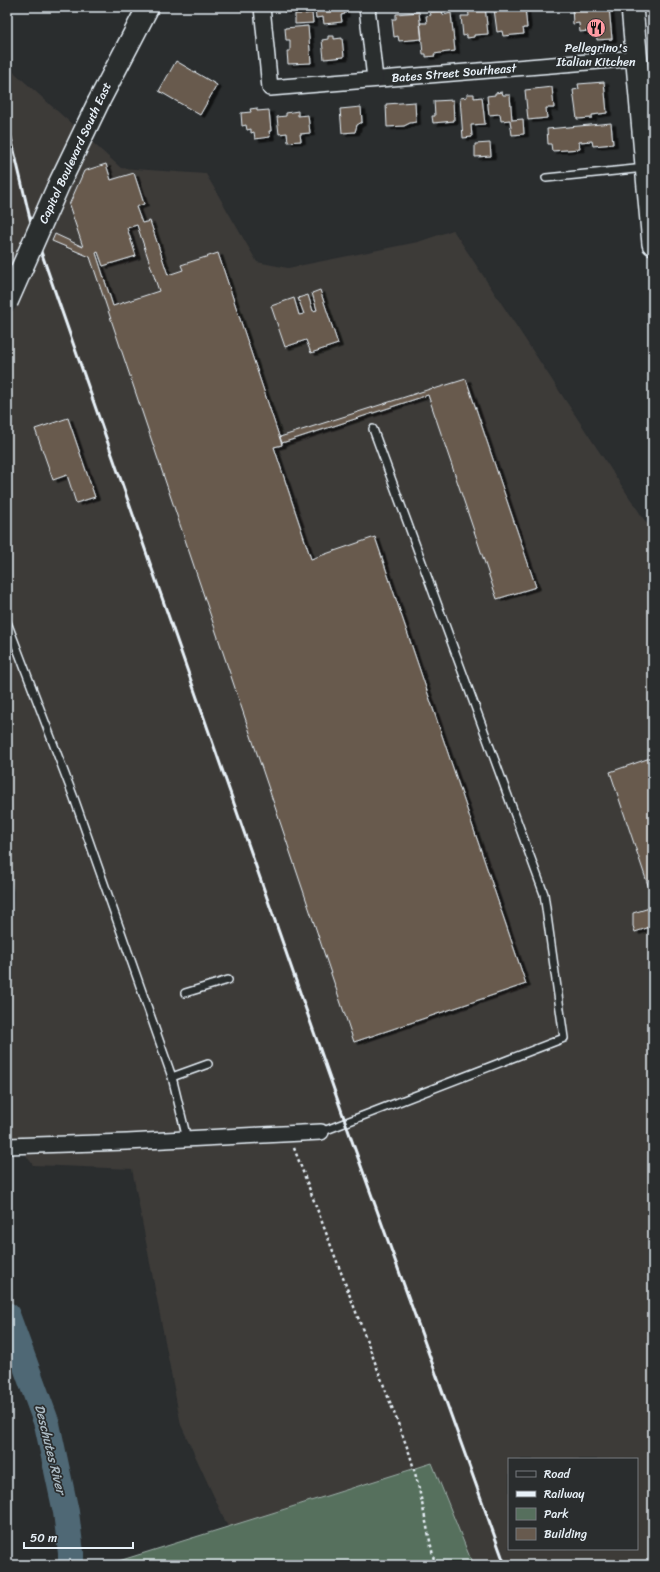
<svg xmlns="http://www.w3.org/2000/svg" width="660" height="1572" font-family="Sriracha,sans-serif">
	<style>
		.built { fill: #3c3a38; fill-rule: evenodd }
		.green { fill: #566f5d; stroke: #9fb0aa }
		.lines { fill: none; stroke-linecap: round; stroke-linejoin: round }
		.river { stroke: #4f6774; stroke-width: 26 }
		.building { fill: #675a4e; stroke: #e8f1f8; fill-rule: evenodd; filter: url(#shadow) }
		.lane-casing { stroke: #e8f1f8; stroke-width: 10 }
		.street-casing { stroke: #e8f1f8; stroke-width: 18 }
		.secondary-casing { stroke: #e8f1f8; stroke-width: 24 }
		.path { stroke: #e8f1f8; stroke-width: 2.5; stroke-dasharray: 3 3; stroke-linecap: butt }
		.lane { stroke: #2a2d2e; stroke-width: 7 }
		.street { stroke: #2a2d2e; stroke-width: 15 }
		.secondary { stroke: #2a2d2e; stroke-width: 21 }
		.rail { stroke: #e8f1f8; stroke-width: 3 }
		.secondary-bridge-casing { stroke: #e8f1f8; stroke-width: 24; stroke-linecap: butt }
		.secondary-bridge { stroke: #2a2d2e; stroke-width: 21 }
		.labels { text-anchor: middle; stroke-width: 3.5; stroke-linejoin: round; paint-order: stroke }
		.poi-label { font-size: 12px; fill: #e8f1f8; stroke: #2a2d2e }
		.street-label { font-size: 12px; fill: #e8f1f8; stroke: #2a2d2e }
		.water-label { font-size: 13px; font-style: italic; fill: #abbac3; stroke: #2a2d2e }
	</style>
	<defs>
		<filter id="shadow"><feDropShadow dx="4.5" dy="2.5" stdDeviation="0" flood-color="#0009"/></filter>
	</defs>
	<rect width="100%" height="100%" fill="#2a2d2e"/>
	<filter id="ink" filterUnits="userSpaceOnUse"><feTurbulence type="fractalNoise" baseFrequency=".025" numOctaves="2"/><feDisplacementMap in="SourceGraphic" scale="8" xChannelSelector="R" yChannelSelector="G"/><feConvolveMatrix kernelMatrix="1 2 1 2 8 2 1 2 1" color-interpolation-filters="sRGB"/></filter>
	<g filter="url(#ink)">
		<path class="built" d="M7,66L121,168L206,174L257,262L288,268L418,242L453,230L653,533V1565H473L432,1463L228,1527L181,1425L132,1169L33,1165L7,1129V1059L14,892L7,864ZM509,1459H637V1549H509Z"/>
		<path class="green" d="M432,1463L473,1565H106Z"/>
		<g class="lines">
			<path class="river" d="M7,1315L47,1424L66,1512L71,1553V1565"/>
		</g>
		<path class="building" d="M281,7H307V11H305V14L312,13L313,23L295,24V14H301V11L284,12V8Z
			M315,7H344L345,14L341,15L342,22L324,24L323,17L316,18Z
			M468,7H485L488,34L474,35V37L467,38V35L463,36L461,16H469Z
			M507,7H525L527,28H523L524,34L503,36L502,31L497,32L494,9Z
			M572,7H609L612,39L597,40L596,30L580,32L579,23L573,24Z
			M442,11L443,15L451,13L455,51L434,54L435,56L426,57V54H423L420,23H427L426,16L431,15L430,12Z
			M419,12L422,39L399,41L398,36L394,37L392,19H396V14Z
			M308,26L311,63L288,64L287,51H290V40H286L285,28Z
			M328,36H334V39L342,38L344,57L324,59L322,40L328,39Z
			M176,61L217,85L200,115L159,91Z
			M604,82L607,113L592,115V118L577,119L573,90L579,89L578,84Z
			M552,87L554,108H546L547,118L528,120L525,90Z
			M502,92L503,95H510L512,120L523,119L524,134L512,135L510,120L501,121L500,114L489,115L487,96L495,95V93Z
			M467,94H474V98L482,97L485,124L471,125L472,137L463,138L460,98L467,97Z
			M453,100L454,121L433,123L432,116H435L434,101Z
			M415,102L416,122L410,123L404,126L387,127L386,104Z
			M361,107L362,122L357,125L355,132L342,133L340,109Z
			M257,108V111L269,110L271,131H269L270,137L255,139L254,132L251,133V129L247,130L246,125L242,126L241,113L251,112L250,109Z
			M298,111V116L308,115L310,133L300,134L301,141L288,142L287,133L279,134L277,117L286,116V113Z
			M611,123L613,144L593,146L592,141L579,142L580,149L552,151L551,144H548L547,129Z
			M490,143L491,156L475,157V144Z
			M106,164L111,180L134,173L144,204L136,207L142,223L150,221L168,275L183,270L181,265L218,253L282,445L274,447L311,559L375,537L526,984L354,1042L90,257L52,241L55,234L83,247L69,205L84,171ZM137,225L159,291L113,306L96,253L98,252L103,266L136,256L127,228Z
			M320,290L338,344L311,353L306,340L285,347L271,306L294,298L299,315L304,314L298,298L308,295L313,311L317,310L312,293Z
			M466,379L536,587L497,599L428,395L282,443L280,437L433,388L434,389Z
			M68,418L95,497L76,503L67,475L53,480L35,429Z
			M653,757V900L610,772Z
			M653,907V926L635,932L633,926V913Z"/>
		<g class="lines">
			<g class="lane-casing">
				<path id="lane" d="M546,178L645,168
					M7,622L74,798L172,1077L187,1139
					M185,993L228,980
					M172,1077L208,1064
					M321,1132L564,1038L544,894L373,429"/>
			</g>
			<g class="street-casing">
				<g id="street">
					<path id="s1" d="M262,7L270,88L637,58"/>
					<path d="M367,7L375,79"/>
					<path d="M7,1146L127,1142L321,1132"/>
				</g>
			</g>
			<g class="secondary-casing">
				<path id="secondary" d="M632,7L653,244
					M99,101L148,7"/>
			</g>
			<path class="path" d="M294,1148L410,1455L418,1484L435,1565"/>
			<use href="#lane" class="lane"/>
			<use href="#street" class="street"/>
			<use href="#secondary" class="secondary"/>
			<path class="rail" d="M7,14L8,7
				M7,107L8,125L31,223L352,1141L505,1565"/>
			<g class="secondary-bridge-casing">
				<path id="secondary-bridge" d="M7,302L59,184L99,101"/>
			</g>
			<use href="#secondary-bridge" class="secondary-bridge"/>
		</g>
	</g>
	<defs>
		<g id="restaurant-disc" transform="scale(1)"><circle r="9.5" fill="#ff9aa2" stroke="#2a2d2e"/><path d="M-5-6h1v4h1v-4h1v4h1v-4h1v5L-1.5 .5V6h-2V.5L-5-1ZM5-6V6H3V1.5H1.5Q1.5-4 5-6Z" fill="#111"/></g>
	</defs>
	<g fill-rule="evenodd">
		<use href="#restaurant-disc" x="596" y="28"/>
	</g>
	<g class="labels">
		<g class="poi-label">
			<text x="596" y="52">Pellegrino's<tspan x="596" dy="14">Italian Kitchen</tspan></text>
		</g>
		<g class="street-label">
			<text dy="4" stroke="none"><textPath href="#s1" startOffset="266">Bates Street Southeast</textPath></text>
			<text transform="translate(75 153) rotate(-65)" y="4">Capitol Boulevard South East</text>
		</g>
		<g class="water-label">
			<text transform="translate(51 1449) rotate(76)" y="5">Deschutes River</text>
		</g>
	</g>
	<rect width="660" height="1572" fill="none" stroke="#2a2d2e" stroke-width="24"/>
	<rect x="12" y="12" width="636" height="1548" fill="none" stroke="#e8f1f8" stroke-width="1.5" filter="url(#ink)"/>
	<rect x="508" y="1458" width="130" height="92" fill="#2a2d2e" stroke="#767b7f"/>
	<rect x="516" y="1471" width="20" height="6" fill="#2a2d2e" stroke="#767b7f"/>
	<text x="544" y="1478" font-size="12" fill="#e8f1f8">Road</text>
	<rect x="516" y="1491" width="20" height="6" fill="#e8f1f8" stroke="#767b7f"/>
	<text x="544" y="1498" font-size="12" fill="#e8f1f8">Railway</text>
	<rect x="516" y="1508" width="20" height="12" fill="#566f5d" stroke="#767b7f"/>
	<text x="544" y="1518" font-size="12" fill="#e8f1f8">Park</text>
	<rect x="516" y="1528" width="20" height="12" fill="#675a4e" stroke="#767b7f"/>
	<text x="544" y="1538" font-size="12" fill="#e8f1f8">Building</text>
	<path d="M24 1542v6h109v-6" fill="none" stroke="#e8f1f8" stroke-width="2"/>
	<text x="30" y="1542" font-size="12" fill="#e8f1f8" stroke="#2a2d2e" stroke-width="3" paint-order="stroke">50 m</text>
</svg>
